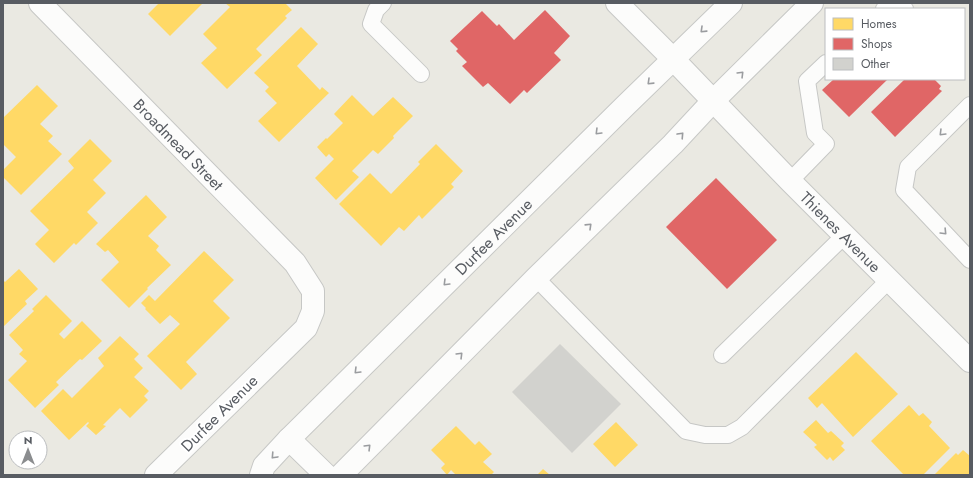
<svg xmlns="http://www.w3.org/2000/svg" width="973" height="478" font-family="Jost,sans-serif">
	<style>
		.homes { fill: #ffd966 }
		.shops { fill: #e06666 }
		.building { fill: #d2d2ce }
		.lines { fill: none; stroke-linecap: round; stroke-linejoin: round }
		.service-casing { stroke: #c6c7c5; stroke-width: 18 }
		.minor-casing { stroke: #c6c7c5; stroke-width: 24 }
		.secondary-casing { stroke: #c7c8c6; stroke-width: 24 }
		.service { stroke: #fcfcfb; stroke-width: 16 }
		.minor { stroke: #fcfcfb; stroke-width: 22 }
		.secondary { stroke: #fcfcfb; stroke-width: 22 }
		.oneway { stroke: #9a9c9f }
		.labels { text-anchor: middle; stroke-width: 4; stroke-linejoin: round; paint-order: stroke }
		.street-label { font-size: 16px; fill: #585c62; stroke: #fff }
	</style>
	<rect width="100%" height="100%" fill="#eae9e2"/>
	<path class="homes" d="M159,3H203L170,36L148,14Z
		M225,3H285L292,10L285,16L287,18L256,49L262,55L227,89L201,63L217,48L203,34L230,7Z
		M301,27L318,44L297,66L320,90L322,87L329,93L279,142L258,121L277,103L265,91L269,87L254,73Z
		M37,85L58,106L40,124L53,136L48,141L62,154L21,195L3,177V170L16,157L3,144V118Z
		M352,95L373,116L393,97L413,116L393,136L394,138L378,154L373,150L352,171L359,177L336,200L315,178L334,159L329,154L326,157L317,147L326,138L327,139L343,123L334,114Z
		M90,139L112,161L93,180L106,193L87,212L98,223L76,245L74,243L54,263L35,244L49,230L30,211L74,168L68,161Z
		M436,144L463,171L451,184L454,187L422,219L419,215L404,231L399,227L381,246L339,204L370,173L391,194L420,164L418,162Z
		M146,195L167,217L148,236L159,246L156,250L171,265L147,288L148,289L129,308L101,280L119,262L108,250L105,252L96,244Z
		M204,251L234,280L213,301L230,318L186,362L197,374L181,390L147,356L180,324L170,315L160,324L145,309L146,308L141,303L149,295L155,301Z
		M19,269L38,289L25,301L27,304L3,327V280L5,282Z
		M46,295L72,321L59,334L64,339L82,321L102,341L82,360L80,359L56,382L59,385L35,408L8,380L27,361L19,354L23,350L9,335L34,311L32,309Z
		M120,336L139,354L134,359L143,368L134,377L149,391L144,396L148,400L130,418L120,408L103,425L106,426L96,435L86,426L89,423L88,422L69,440L41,411L63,389L72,398L104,366L98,358Z
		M856,352L898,394L853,437L822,403L817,408L808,398Z
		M909,405L919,416L923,413L932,422L929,426L950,448L923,475H904L871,441Z
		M816,420L828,433L831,431L844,443L841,446L845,450L833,461L830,457L827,460L814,447L817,445L803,432Z
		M616,422L638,445L615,467L593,444Z
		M456,426L475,445L479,441L492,454L483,462L494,472L491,475H456L451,470L447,475L441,468L445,464L431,450Z
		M963,450L970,456V475H934L956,453L958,455Z
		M543,469L550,475H537Z"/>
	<path class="shops" d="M545,10L570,36L554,53L561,60L527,93L524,90L510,104L488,83L483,87L462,66L467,62L456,51L458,49L450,41L482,11L497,26L499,24L514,40Z
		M834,79H888L849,117L822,90Z
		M905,79H934L941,86L939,89L942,91L895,137L871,112Z
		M716,178L777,240L727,289L666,227Z"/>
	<path class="building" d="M560,344L621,404L572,453L512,392Z"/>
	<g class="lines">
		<g class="service-casing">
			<path id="service" d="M383,3L376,10L371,24L421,74
				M899,3L905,9
				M884,9L890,3
				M970,105L908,167L904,190L970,260
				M790,181L826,144L815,133L807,81L826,63
				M536,278L686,431L705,435H728L742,427L889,280
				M722,355L845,235"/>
		</g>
		<g class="minor-casing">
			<g id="minor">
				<path id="s1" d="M40,3L295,263L313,291V311L306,328L156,475"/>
				<path id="s2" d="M617,3L673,59L790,181L970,361"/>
				<path d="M289,439L326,475"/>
			</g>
		</g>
		<g class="secondary-casing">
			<g id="secondary">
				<path id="s3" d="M261,475L264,466L289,439L626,105L731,3"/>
				<path d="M341,475L536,278L673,144L713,101L812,3"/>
			</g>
		</g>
		<use href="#service" class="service"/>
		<use href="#minor" class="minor"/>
		<use href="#secondary" class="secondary"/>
	</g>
	<defs><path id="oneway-chevron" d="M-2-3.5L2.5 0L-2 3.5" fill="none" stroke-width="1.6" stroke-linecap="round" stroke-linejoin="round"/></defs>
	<g class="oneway">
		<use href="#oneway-chevron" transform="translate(703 30) rotate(136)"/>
		<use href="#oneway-chevron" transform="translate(741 74) rotate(-45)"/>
		<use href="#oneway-chevron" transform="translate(650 82) rotate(136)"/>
		<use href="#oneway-chevron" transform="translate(598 132) rotate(135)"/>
		<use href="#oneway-chevron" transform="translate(942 133) rotate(135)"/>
		<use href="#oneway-chevron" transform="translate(681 135) rotate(-47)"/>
		<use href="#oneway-chevron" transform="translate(589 226) rotate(-44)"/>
		<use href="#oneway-chevron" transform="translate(944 232) rotate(46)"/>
		<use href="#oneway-chevron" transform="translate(446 283) rotate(135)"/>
		<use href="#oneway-chevron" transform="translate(460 355) rotate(-45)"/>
		<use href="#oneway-chevron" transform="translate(357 371) rotate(135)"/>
		<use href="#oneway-chevron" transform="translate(368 447) rotate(-45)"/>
		<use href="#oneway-chevron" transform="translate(274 456) rotate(133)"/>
	</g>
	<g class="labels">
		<g class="street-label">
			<text dy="6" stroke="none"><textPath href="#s1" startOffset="198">Broadmead Street</textPath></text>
			<text dy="6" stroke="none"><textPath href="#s2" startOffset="320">Thienes Avenue</textPath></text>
			<text dy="6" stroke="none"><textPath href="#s3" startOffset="334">Durfee Avenue</textPath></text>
			<text transform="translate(219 413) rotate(-45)" y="6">Durfee Avenue</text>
		</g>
	</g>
	<rect width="973" height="478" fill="none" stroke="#585c62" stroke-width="8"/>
	<rect x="825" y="8" width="140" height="72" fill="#ffffff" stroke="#bcbec0"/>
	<rect x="833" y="18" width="20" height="12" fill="#ffd966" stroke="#bcbec0"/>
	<text x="861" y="28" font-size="12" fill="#585c62">Homes</text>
	<rect x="833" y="38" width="20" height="12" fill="#e06666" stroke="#bcbec0"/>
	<text x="861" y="48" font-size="12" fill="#585c62">Shops</text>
	<rect x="833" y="58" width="20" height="12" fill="#d2d2ce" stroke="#bcbec0"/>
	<text x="861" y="68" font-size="12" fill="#585c62">Other</text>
	<g transform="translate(28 450)"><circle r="19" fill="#ffffff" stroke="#bcbec0"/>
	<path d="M0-3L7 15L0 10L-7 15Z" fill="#8b8d8f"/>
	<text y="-6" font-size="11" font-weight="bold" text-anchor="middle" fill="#585c62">N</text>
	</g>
</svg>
